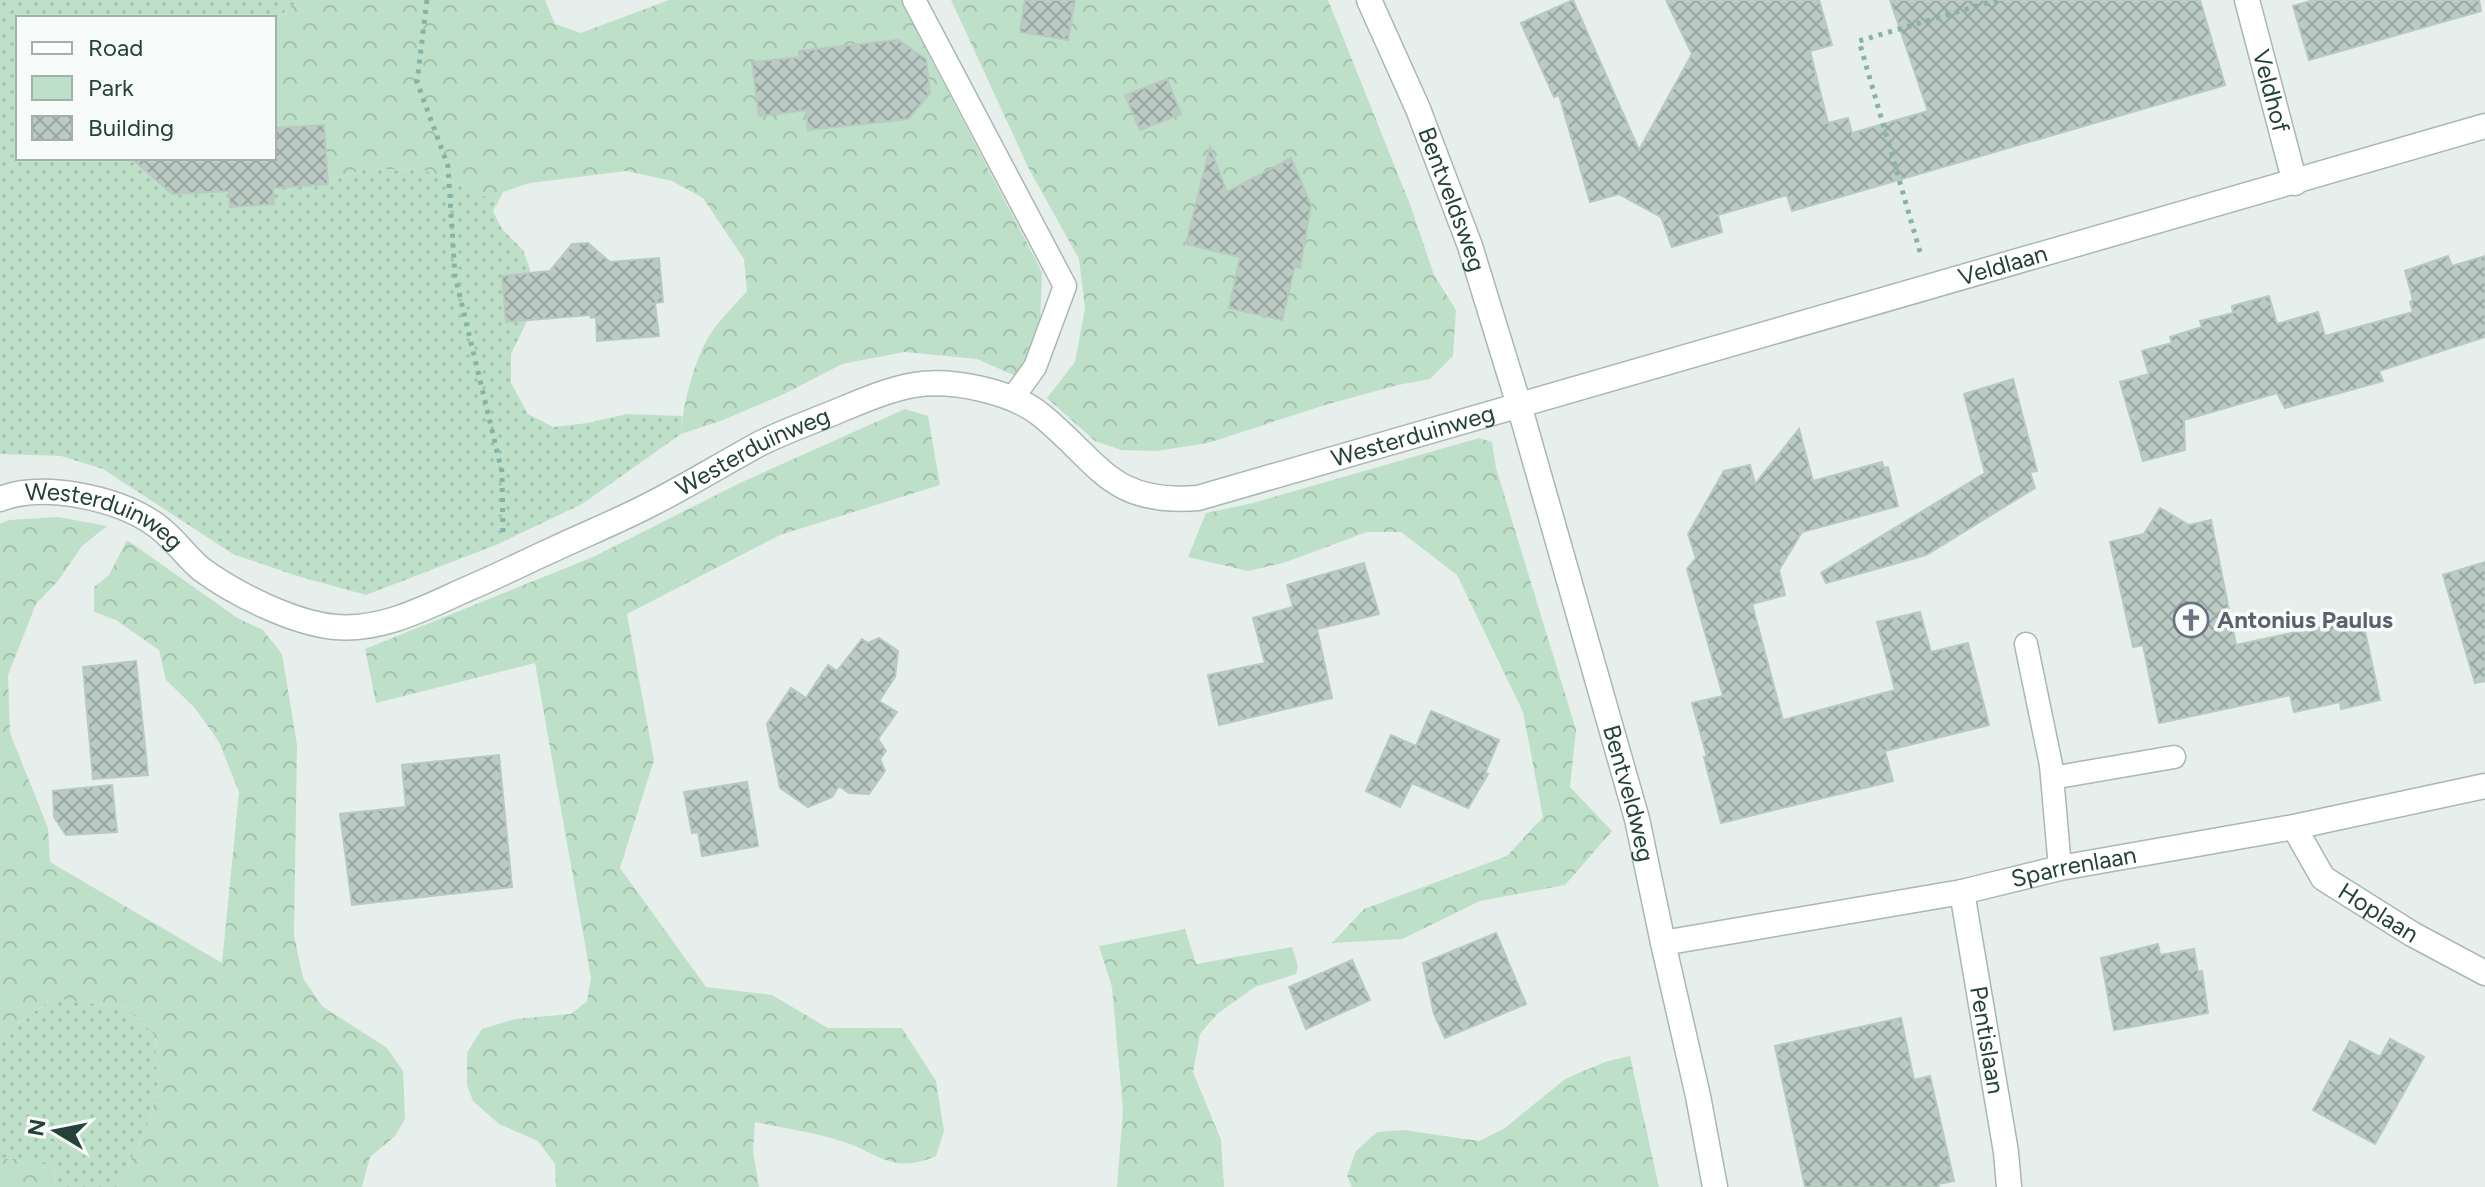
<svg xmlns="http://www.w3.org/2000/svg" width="2485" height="1187" font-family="Figtree,sans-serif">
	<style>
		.green { fill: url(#green-dots) }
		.forest { fill: url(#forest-crowns) }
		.building { fill: url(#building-cross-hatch); stroke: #b8c9c2; stroke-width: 2 }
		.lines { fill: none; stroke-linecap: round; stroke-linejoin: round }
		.service-casing { stroke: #a8b8b2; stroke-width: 25 }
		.minor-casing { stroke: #a8b8b2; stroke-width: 27 }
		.tertiary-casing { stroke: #a8b8b2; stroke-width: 27 }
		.path { stroke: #86b3a5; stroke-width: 5; stroke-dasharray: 4 6; stroke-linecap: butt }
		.service { stroke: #fff; stroke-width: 22 }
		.minor { stroke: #fff; stroke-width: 24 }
		.tertiary { stroke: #fff; stroke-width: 24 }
		.labels { text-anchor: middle; stroke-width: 7; stroke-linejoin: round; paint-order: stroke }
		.street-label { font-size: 24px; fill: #24423a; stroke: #f7fbf9 }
		.worship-label { font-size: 24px; font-weight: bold; fill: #5b616d; stroke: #f7fbf9; text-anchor: start }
	</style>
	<defs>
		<pattern id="green-dots" width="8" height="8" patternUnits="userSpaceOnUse" patternTransform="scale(2)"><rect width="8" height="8" fill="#bfe0c8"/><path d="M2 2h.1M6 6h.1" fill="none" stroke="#a4c1ad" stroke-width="1.8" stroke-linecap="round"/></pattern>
		<pattern id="forest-crowns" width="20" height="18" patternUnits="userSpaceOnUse" patternTransform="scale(2)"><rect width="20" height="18" fill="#bfe0c8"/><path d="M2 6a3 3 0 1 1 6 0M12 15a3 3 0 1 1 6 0" fill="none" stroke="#a4c1ad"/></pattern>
		<pattern id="building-cross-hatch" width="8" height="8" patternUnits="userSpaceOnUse" patternTransform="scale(2)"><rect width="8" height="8" fill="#bbcac4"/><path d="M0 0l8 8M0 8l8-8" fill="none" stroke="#98a6a0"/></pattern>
	</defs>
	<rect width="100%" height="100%" fill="#e6efeb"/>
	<path class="green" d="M0,0H304L291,6L274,23V18H18V158H262L313,187L364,169L424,170L498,202L493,211L502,229L523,250L530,269L531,313L511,354V383L528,414L553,427L588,423L627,414L682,416L681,434L582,504L496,545L366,595L297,576L233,554L103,469L61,456L0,454Z
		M53,998L126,1008L155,1035L158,1091L146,1130L117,1187H56L54,1168L0,1159V1045L19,1023Z"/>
	<path class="forest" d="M304,0H545L555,24L581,33L669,0H906L919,36L1042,272L1040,329L1016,376L977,359L904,352L842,364L784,394L723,420L681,434C682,406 696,353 713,330C723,316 736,304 747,291L744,259L703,198L672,181L626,171L530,183L503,192L498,202L424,170L364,169L313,187L275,181L274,23L291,6Z
		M951,0H1328L1411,207L1434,275L1456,310L1453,356L1430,379L1398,385L1325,405L1208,443L1157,451L1121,450L1095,441L1047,398L1075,362L1085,308L1079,259L1029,169Z
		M905,409L928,416L940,485L780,535L627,614L654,760L620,868L706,987L772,995L828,1028H902L936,1081L944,1131L936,1156C891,1175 880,1153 841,1141C814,1132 783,1128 755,1122L753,1151L759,1187H556L555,1164L538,1141L499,1124L473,1101L467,1085V1053L482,1029L515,1019L571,1014L587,1001L591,978L535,663L376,703L365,649L593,557L742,482Z
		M1479,438L1492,442L1496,468L1576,730L1570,787L1612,831L1565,885L1480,901L1402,939L1332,943L1364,909L1507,856L1543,817L1523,712L1457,575L1401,532H1367L1283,563L1248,571L1188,557L1206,513L1253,503Z
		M58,517L107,526L82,546L58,581L36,604L8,675L10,733L48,828L50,862L222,963L239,792L219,742L195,708L166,680L159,650L116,620L94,612V587L109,575L127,540L239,619L263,630L282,654L297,745L294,935L303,978L322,1006L387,1048L403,1071L405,1119L395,1136L370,1157L362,1187H117L146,1130L158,1091L155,1035L126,1008L53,998L19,1023L0,1045V524L9,520Z
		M1185,929L1196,964L1292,947L1298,966L1296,974L1255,987L1218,1013L1200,1034L1193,1072L1221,1140L1224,1187H1117L1123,1110L1112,987L1099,946Z
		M1630,1056L1659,1187H1352L1347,1176L1356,1151L1377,1132L1403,1130L1479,1141L1505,1128L1565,1079L1605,1062Z
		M32,1159L54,1168L56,1187H0V1159Z"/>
	<path class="building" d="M1025,0H1075L1068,40L1020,32Z
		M1573,0L1639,150L1692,54L1666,0H1819L1832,45L1810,51L1828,123L1848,118L1852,133L1928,111L1890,0H2200L2225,85L1792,211L1787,195L1718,215L1722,232L1672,247L1661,217L1619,194L1590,202L1559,95L1554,97L1521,23Z
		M2314,0H2479L2481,11L2309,60L2293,6Z
		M898,40L926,59L930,93L908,119L808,130L806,110L759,116L752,62L800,57L799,51Z
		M1167,79L1181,114L1140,130L1125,95Z
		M324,125L328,184L273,188L274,204L230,207L229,191L172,194L131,158H274V128Z
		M1210,147L1227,192L1291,158L1311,205L1300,268L1295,266L1282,320L1229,308L1240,257L1186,244Z
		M588,243L610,262L659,258L663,302L655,303L659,336L597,341L596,317L591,318L590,315L506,322L502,276L550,271L572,244Z
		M2448,256L2452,266L2485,256V337L2379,371L2383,381L2285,408L2277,393L2184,420L2185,450L2143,461L2120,382L2149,374L2142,351L2172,343L2170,337L2202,327L2200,321L2233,313L2232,306L2269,296L2277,324L2318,312L2325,336L2413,312L2410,302L2413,300L2405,271Z
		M2013,379L2037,471L2030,472L2035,488L1926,555L1826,583L1821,573L1985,473L1964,394Z
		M1799,429L1813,481L1882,462L1884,468L1888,467L1898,506L1802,532L1779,570L1785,595L1752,604L1783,720L1895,690L1877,622L1920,612L1931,652L1968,643L1989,725L1885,751L1893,781L1721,823L1704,757H1707L1692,703L1723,696L1687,569L1696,558L1688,534L1724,471L1750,465L1755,484Z
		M2160,508L2189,525L2211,520L2236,645L2362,618L2380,700L2341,709L2340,702L2294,712L2290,695L2159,723L2143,645L2133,647L2110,542L2144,534Z
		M2485,562V681L2475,683L2443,575Z
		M1364,563L1379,614L1317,629L1332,698L1219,725L1208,675L1265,663L1253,618L1293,607L1287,585Z
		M879,638L898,651L895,677L879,701L897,712L878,739L886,751L880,759L885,771L869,794L849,793L839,786L832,797L808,807L780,788L767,724L791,688L806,698L828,665L837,671L862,639L868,643Z
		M136,661L148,775L93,779L83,667Z
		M1431,711L1499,740L1485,773L1488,774L1468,808L1412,783L1400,807L1366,791L1391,735L1416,746Z
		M499,755L512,887L352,905L340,814L406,807L402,765Z
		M747,782L758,846L702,856L698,832L692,833L684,792Z
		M112,785L117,832L66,835L54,817L53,791Z
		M1496,933L1526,1004L1445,1038L1434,1014L1423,963Z
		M2158,944L2160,955L2194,949L2198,972L2202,971L2208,1013L2114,1030L2101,958Z
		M1352,960L1370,1000L1306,1029L1289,987Z
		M1901,1018L1914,1080L1930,1076L1954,1181L1938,1184L1939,1187H1805L1775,1046Z
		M2390,1039L2424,1057L2375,1144L2313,1110L2350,1041L2380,1057Z"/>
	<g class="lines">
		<g class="service-casing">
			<path id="service" d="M914,0L1065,286L1035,367L1012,399
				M2026,644L2051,765L2060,868
				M2052,778L2174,757"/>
		</g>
		<g class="minor-casing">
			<g id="minor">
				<path id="s1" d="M2247,0L2295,183"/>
				<path id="s2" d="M0,499C43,482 116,498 153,523C172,535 184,555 201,569C235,594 293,623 335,627C382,631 425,608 467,589C496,577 523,563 552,550C586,534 621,520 655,502C690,484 724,463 759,444C783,432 808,423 833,413C860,402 886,390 914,385C952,379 1011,391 1041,415C1100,463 1110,505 1198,498L2485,126"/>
				<path id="s3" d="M2294,827L2323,878L2412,934L2485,973"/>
				<path id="s4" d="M1962,892L2006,1152L2009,1187"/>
				<path id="s5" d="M1663,943L1962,892L2060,868L2294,827L2485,786"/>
			</g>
		</g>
		<g class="tertiary-casing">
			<g id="tertiary">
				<path id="s6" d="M1369,0L1418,109L1470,246L1519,405L1637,819L1663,943L1698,1096L1715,1187"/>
			</g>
		</g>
		<path class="path" d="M427,0L417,82L448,166L455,276L502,472L503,535
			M1920,252L1859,41L1997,0"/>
		<use href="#service" class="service"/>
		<use href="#minor" class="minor"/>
		<use href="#tertiary" class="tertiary"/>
	</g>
	<defs>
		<g id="church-ring" transform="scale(1.8)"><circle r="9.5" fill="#f7fbf9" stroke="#6b7280" stroke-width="1.5"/><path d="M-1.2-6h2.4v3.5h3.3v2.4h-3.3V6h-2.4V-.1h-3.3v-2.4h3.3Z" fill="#6b7280"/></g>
	</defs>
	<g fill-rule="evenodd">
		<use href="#church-ring" x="2191" y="620"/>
	</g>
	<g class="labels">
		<g class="street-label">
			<text dy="8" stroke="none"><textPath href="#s1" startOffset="94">Veldhof</textPath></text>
			<text dy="8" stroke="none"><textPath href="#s6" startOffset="216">Bentveldsweg</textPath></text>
			<text dy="8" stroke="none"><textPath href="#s2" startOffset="2162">Veldlaan</textPath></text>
			<text dy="8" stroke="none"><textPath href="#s2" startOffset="1548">Westerduinweg</textPath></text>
			<text dy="8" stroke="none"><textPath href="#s2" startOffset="830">Westerduinweg</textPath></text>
			<text dy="8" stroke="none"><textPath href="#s2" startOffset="110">Westerduinweg</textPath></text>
			<text dy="8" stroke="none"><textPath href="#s6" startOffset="836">Bentveldweg</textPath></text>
			<text dy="8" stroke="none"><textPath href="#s5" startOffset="418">Sparrenlaan</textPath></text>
			<text dy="8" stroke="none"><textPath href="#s3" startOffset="124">Hoplaan</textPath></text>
			<text dy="8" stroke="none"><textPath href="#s4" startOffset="150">Pentislaan</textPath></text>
		</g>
		<g class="worship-label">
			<text x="2217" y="628">Antonius Paulus</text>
		</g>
	</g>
	<rect x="16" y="16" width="260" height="144" fill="#f7fbf9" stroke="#a3b1ad" stroke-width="2"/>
	<rect x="32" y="42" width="40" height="12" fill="#ffffff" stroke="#a3b1ad" stroke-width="2"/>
	<text x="88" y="56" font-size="24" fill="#24423a">Road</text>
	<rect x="32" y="76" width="40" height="24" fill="#bfe0c8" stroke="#a3b1ad" stroke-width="2"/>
	<text x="88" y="96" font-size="24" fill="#24423a">Park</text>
	<rect x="32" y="116" width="40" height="24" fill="url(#building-cross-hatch)" stroke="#a3b1ad" stroke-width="2"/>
	<text x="88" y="136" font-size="24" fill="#24423a">Building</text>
	<g transform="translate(56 1131) rotate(280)" stroke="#f7fbf9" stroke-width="6" paint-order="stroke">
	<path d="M0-6L14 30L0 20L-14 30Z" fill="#24423a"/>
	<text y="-12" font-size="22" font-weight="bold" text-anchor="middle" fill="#24423a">N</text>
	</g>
</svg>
